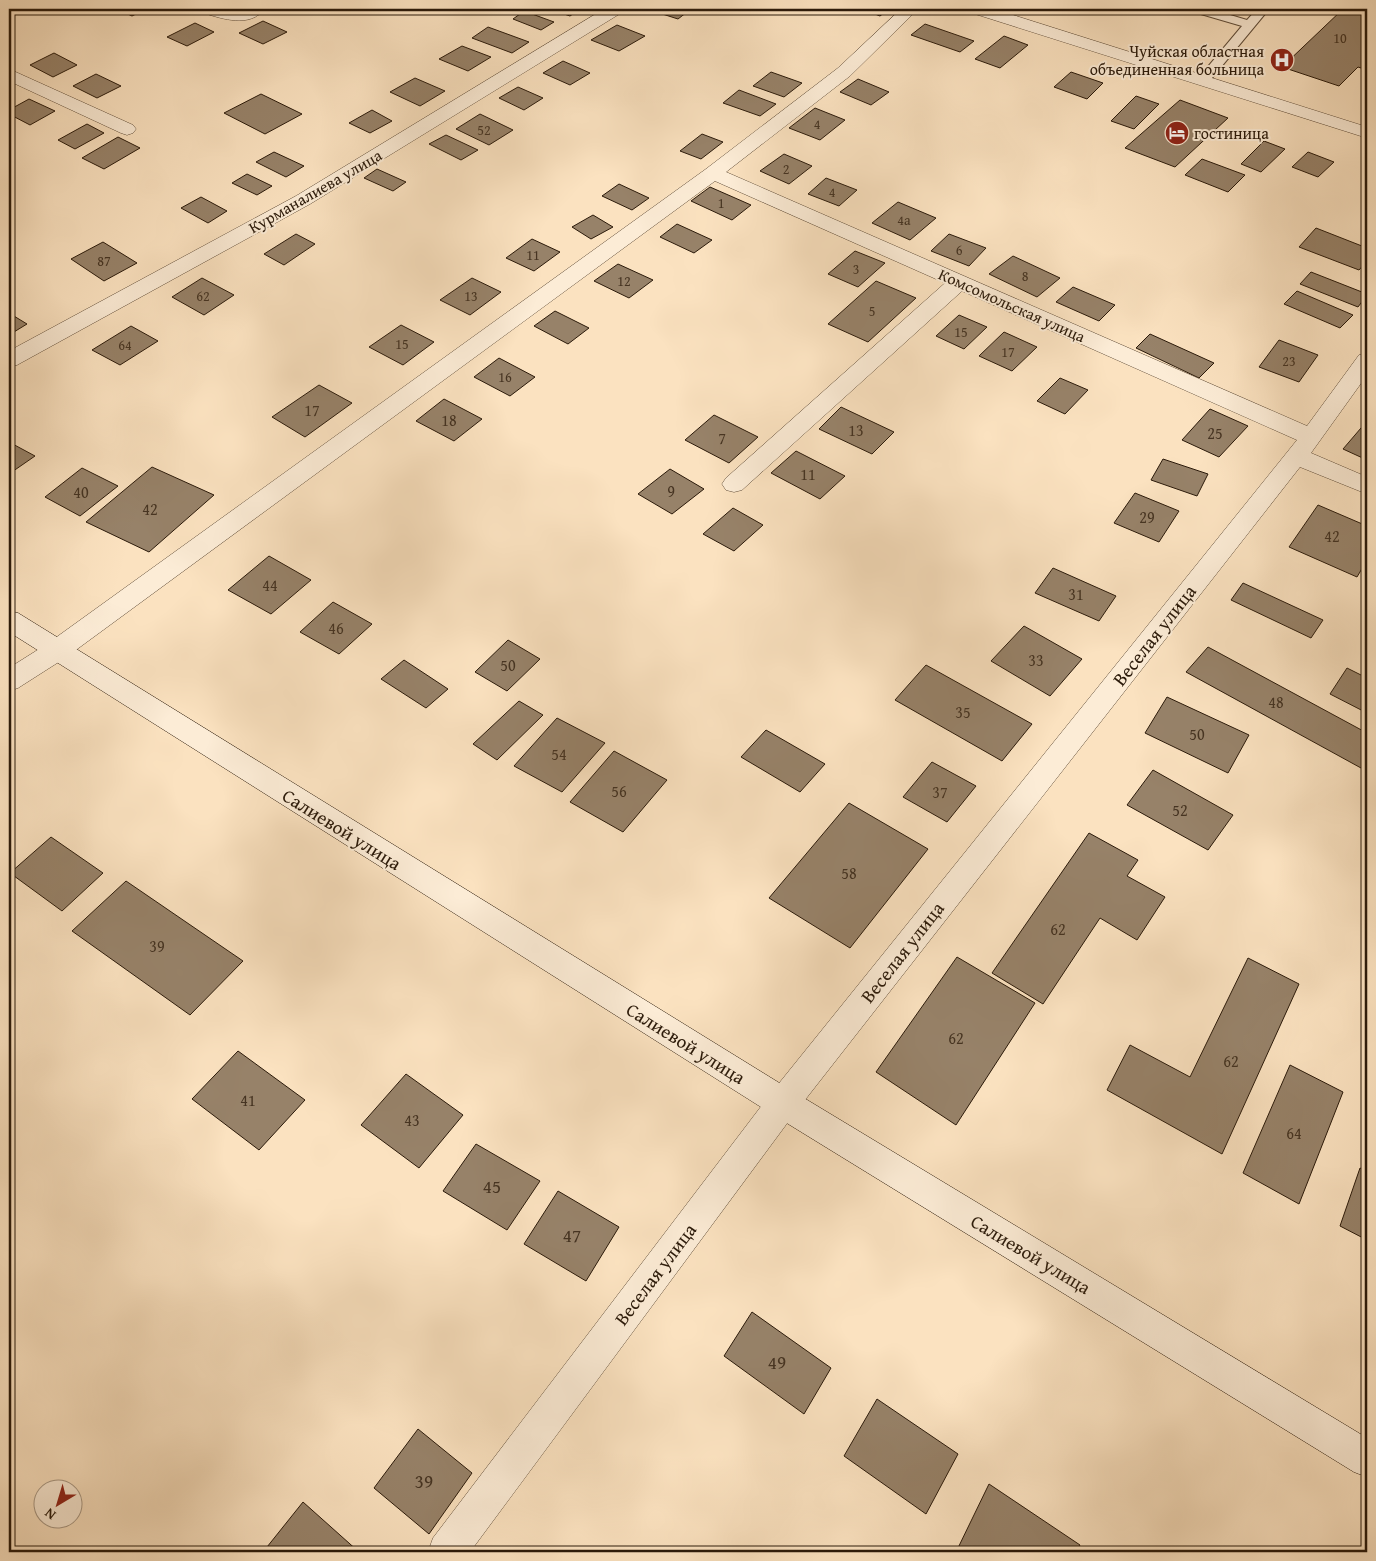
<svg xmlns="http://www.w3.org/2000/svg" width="1376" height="1561" font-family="'Gentium Book Plus',serif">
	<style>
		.building { fill: #978269; stroke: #2b1a0a }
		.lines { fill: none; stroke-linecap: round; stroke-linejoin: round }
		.service-casing { stroke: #5f4c38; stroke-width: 2 }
		.minor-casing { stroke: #5f4c38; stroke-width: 1 }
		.secondary-casing { stroke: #2b1a0a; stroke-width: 1 }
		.service { fill: #fcecd6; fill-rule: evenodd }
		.minor { fill: #fcecd6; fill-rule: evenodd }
		.secondary { fill: #fcecd6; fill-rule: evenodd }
		.labels { text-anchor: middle; stroke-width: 4; stroke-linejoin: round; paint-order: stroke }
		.far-number-label { font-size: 14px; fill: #463422 }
		.far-poi-label { font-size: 16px; fill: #2b1a0a; stroke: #fcecd6; text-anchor: end }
		.far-street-label { font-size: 16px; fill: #2b1a0a; stroke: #fcecd6 }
		.number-label { font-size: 16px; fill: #463422 }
		.street-label { font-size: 19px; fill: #2b1a0a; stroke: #fcecd6 }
		.near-number-label { font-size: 19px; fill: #463422 }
	</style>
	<rect width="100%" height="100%" fill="#fbe2c0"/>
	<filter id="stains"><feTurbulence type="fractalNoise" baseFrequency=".004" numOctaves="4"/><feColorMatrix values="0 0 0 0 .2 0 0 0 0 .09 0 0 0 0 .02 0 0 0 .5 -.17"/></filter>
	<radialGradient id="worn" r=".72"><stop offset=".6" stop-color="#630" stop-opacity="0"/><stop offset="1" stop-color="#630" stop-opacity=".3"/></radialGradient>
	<path class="building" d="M117,9H146L132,16Z
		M549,9H580L570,16Z
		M657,9H691L678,19L653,11Z
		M862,9H889L880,16Z
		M1343,9H1367V70L1358,67L1339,86L1282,67Z
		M524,11L554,22L541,30L513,19Z
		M263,21L287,32L263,44L239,33Z
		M195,23L214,32L187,46L167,37Z
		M925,24L974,41L960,52L911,35Z
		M617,25L645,36L619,51L591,40Z
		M488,27L529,42L512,53L472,38Z
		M1004,36L1028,45L1000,68L975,59Z
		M462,46L491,57L468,71L439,59Z
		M54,53L77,65L53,77L30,65Z
		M563,61L590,73L570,85L543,73Z
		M771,72L802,83L784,97L753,86Z
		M1071,72L1103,83L1087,99L1054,87Z
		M96,74L121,86L97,98L73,86Z
		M415,78L445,91L420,106L390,92Z
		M858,79L889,92L871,105L840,92Z
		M518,87L543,98L524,110L499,98Z
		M739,90L776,104L760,116L723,103Z
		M261,94L302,114L265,134L224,113Z
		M1136,96L1159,104L1134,129L1111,121Z
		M29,99L55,111L30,125L9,114V110Z
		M1180,100L1228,118L1175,167L1125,148Z
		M815,108L845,120L820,140L789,128Z
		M372,110L392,121L370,133L349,123Z
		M480,114L513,130L489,145L456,129Z
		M87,124L104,133L75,149L58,140Z
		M702,134L723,142L701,159L680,151Z
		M446,135L478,150L461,160L429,144Z
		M118,137L140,148L104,169L82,158Z
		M1264,141L1285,149L1261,172L1241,164Z
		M274,152L304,166L286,177L256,162Z
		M1308,152L1334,162L1318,177L1292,167Z
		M784,154L812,166L789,184L760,171Z
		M1202,159L1245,175L1228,192L1185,175Z
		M377,169L406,182L393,191L364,178Z
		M247,174L272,186L257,195L232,183Z
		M826,178L857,190L839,206L808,194Z
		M619,184L649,198L632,210L602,196Z
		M710,187L751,205L732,220L691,201Z
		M201,197L227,211L208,223L181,208Z
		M898,202L936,218L910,240L872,223Z
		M593,215L613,227L591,239L572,227Z
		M677,224L712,240L694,253L660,237Z
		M1316,228L1367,248V261L1359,270L1299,247Z
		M296,234L315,244L284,265L264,254Z
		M949,234L986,248L969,266L931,251Z
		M532,239L560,252L534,271L506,258Z
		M103,242L137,263L104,281L71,259Z
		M855,251L885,263L858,287L828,274Z
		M1013,256L1060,278L1037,297L989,274Z
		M618,264L653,280L629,298L594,281Z
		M1311,272L1367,294V295L1358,307L1300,284Z
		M202,278L234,295L204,315L172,297Z
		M472,278L501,292L470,315L440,300Z
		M876,281L916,298L868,342L828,324Z
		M1073,287L1115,305L1099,321L1056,302Z
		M1297,291L1353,315L1340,328L1284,304Z
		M555,311L589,328L568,344L534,326Z
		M9,313L27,324L9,335Z
		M959,315L987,327L964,349L936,336Z
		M401,325L434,342L403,365L369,347Z
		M131,326L158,341L120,365L92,350Z
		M1004,332L1037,347L1012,371L979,356Z
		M1150,334L1214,363L1199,378L1136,348Z
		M1279,340L1318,355L1299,382L1259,367Z
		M499,358L535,377L510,396L474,377Z
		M1060,378L1088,390L1065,414L1037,401Z
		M319,385L352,403L305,437L272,417Z
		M444,399L482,419L454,441L416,421Z
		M841,407L894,432L872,454L819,429Z
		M1210,409L1248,426L1219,457L1182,440Z
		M714,415L758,437L729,463L685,440Z
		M1367,421V460L1343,449Z
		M9,442L35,456L9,474Z
		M796,451L845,476L820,499L771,473Z
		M1163,459L1208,474L1197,496L1151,480Z
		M152,467L214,495L149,552L86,522Z
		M82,468L118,486L80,516L45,497Z
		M670,469L704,489L672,514L638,494Z
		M1135,493L1179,511L1159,542L1114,523Z
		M1318,505L1367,526V560L1357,577L1289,547Z
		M733,508L763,525L734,551L703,534Z
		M269,556L311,580L271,614L228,590Z
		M1053,568L1116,596L1099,621L1035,593Z
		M1243,583L1323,620L1311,638L1231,600Z
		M333,602L372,624L339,654L300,632Z
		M1024,626L1082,659L1050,696L991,661Z
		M508,640L540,659L507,691L475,672Z
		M1208,647L1367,733V760L1361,768L1186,672Z
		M404,660L448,689L426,708L381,679Z
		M926,665L1032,724L1002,761L895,700Z
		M1347,668L1367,678V713L1330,694Z
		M1167,697L1249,735L1228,773L1145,733Z
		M519,701L543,715L497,760L473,744Z
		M557,718L605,743L562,792L514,766Z
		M766,730L825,764L800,792L741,757Z
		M614,751L667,780L623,832L570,802Z
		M932,762L976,786L947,822L903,797Z
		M1153,770L1233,815L1208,850L1127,805Z
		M849,803L928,849L850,948L769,898Z
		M1089,833L1138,860L1127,876L1165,897L1137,940L1100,918L1043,1004L992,973Z
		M51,837L103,873L62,911L10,873Z
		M126,881L243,961L190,1015L72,931Z
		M957,957L1035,1003L956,1125L876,1072Z
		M1248,958L1299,984L1222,1154L1107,1090L1130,1045L1190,1077Z
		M238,1051L305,1100L259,1150L192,1099Z
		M1290,1065L1343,1092L1299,1204L1243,1173Z
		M406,1074L463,1115L419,1168L361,1125Z
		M476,1144L540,1181L507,1230L443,1191Z
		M1360,1168L1367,1171V1240L1340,1226Z
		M558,1191L619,1227L586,1281L524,1244Z
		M752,1312L831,1368L804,1414L724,1356Z
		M877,1399L958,1454L926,1514L844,1456Z
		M418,1429L472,1473L429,1534L374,1488Z
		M989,1484L1080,1545L1076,1552H960L957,1550Z
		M303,1502L359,1552H263Z"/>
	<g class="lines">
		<g class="service-casing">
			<path id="service" d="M1192,9H1210L1247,20L1257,9H1269L1207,84L1202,85L1196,81L1242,26L1194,12Z"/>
		</g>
		<g class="minor-casing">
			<path id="minor" d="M202,9L234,11L264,9C251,28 222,19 204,13Z
				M604,9H623L621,13L310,204L17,365L9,367V351L296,196Z
				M901,9H918L850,76L726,172L1307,426L1359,355L1367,353V375L1311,453L1367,477V494L1300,467L794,1114L470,1552H428L433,1538L772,1092L1297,440L962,291L742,490L734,492L726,490L722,484L726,478L945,283L715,181L65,658L18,688L9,691V668L47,644L706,169L838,68Z
				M970,9H994L1367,127V138L972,13Z
				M9,69L133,125L136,129L133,133L127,135L121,133L9,81Z"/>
		</g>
		<g class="secondary-casing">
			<path id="secondary" d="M9,611L18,613L794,1092L1367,1438V1477L1354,1472L772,1114L9,632Z"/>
		</g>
		<use href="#service" class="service"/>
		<use href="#minor" class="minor"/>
		<use href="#secondary" class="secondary"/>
	</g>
	<defs>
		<g id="hospital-disc" transform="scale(1.25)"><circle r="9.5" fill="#8f2418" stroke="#fcecd6"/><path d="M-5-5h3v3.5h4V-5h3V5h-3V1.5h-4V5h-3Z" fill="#fff"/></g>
		<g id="hotel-disc" transform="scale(1.25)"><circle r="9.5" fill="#8f2418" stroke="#fcecd6"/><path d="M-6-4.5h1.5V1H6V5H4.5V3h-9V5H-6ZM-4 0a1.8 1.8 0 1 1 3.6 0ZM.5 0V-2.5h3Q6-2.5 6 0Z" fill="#fff"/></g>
	</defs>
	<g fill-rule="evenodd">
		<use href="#hospital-disc" x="1282" y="60"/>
		<use href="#hotel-disc" x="1177" y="133"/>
	</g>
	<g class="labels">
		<g class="far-number-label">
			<text x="1340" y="43">10</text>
			<text x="817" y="129">4</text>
			<text x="484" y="135">52</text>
			<text x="786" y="174">2</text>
			<text x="832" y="197">4</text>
			<text x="721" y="208">1</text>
			<text x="904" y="225">4a</text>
			<text x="959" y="255">6</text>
			<text x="533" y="260">11</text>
			<text x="104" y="266">87</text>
			<text x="856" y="274">3</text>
			<text x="1025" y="281">8</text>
			<text x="624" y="286">12</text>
			<text x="203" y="301">62</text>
			<text x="471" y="301">13</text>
			<text x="872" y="316">5</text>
			<text x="961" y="337">15</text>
			<text x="402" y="349">15</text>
			<text x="125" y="350">64</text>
			<text x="1008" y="357">17</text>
			<text x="1289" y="366">23</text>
			<text x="505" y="382">16</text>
		</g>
		<g class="far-poi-label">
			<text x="1264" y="57">Чуйская областная<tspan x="1264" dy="18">объединенная больница</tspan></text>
			<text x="1194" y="139" text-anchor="start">гостиница</text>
		</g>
		<g class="far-street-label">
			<text transform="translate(315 191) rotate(-30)" y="6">Курманалиева улица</text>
			<text transform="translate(1012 305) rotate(24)" y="6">Комсомольская улица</text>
		</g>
		<g class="number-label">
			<text x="312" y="416">17</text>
			<text x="449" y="426">18</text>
			<text x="856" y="436">13</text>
			<text x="1215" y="439">25</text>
			<text x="722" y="444">7</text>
			<text x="808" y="480">11</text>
			<text x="671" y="497">9</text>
			<text x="81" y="498">40</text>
			<text x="150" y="515">42</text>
			<text x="1147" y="523">29</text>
			<text x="1332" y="542">42</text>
			<text x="270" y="591">44</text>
			<text x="1076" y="600">31</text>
			<text x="336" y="634">46</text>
			<text x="1036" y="666">33</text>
			<text x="508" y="671">50</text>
			<text x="1276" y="708">48</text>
			<text x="963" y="718">35</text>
			<text x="1197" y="740">50</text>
			<text x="559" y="760">54</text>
			<text x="619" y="797">56</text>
			<text x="940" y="798">37</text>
			<text x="1180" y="816">52</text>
			<text x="849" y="879">58</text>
			<text x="1058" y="935">62</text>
			<text x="157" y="952">39</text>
			<text x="956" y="1044">62</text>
			<text x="1231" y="1067">62</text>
			<text x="248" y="1106">41</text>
			<text x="412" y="1126">43</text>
			<text x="1294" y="1139">64</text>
		</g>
		<g class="street-label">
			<text transform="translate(1154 635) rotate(-52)" y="7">Веселая улица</text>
			<text transform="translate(342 829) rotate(32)" y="7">Салиевой улица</text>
			<text transform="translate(902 952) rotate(-52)" y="7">Веселая улица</text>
			<text transform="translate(686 1043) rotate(32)" y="7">Салиевой улица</text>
			<text transform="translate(1031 1254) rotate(31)" y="7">Салиевой улица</text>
			<text transform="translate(655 1274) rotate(-53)" y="7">Веселая улица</text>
		</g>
		<g class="near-number-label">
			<text x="492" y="1193">45</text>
			<text x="572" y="1242">47</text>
			<text x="777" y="1369">49</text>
			<text x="424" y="1488">39</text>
		</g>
	</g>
	<rect width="1376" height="1561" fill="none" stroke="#fbe2c0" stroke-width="30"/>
	<rect x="10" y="10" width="1356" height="1541" fill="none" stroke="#2b1a0a" stroke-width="2.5"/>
	<rect x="15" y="15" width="1346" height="1531" fill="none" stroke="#2b1a0a"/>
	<g transform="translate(58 1504) rotate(218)"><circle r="24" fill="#fcecd6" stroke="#a89884"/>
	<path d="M0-4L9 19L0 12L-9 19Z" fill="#8f2418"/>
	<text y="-8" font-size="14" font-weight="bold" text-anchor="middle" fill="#2b1a0a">N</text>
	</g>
	<rect width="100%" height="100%" filter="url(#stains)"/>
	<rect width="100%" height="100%" fill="url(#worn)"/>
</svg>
